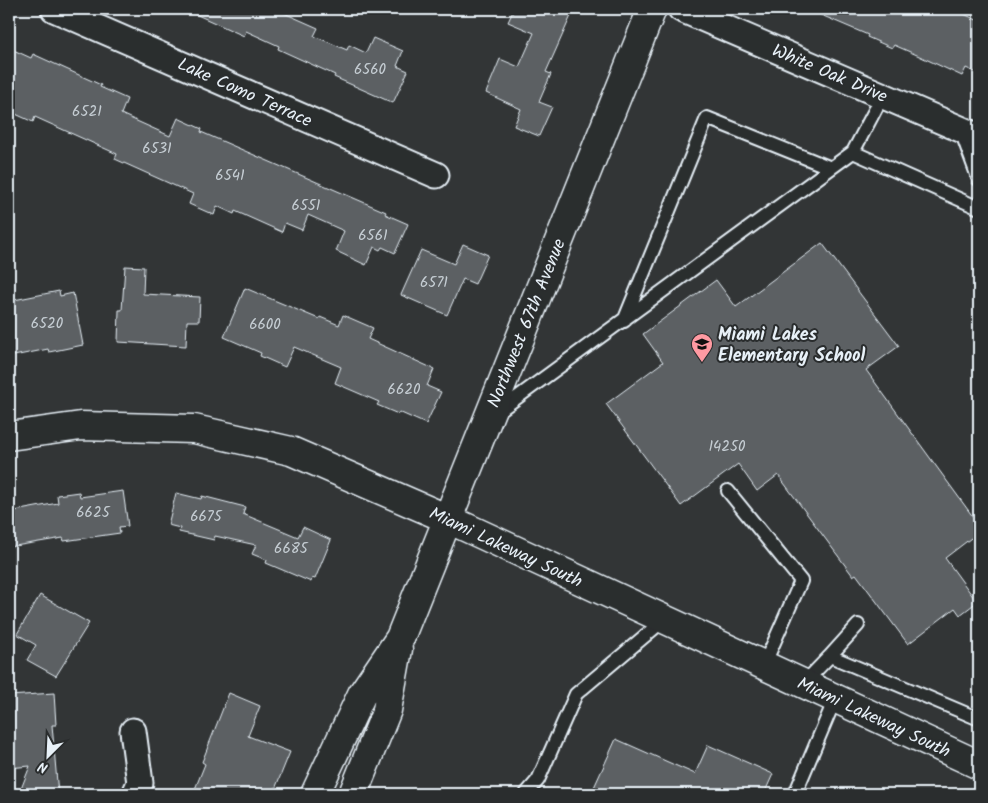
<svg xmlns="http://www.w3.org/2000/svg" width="988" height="803" font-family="Kalam,sans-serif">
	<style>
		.building { fill: #5c6063; stroke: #e8f1f8 }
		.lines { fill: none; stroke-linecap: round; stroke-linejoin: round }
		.lane-casing { stroke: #e8f1f8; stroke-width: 16 }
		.street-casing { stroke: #e8f1f8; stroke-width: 29 }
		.secondary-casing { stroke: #e8f1f8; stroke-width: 31 }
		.lane { stroke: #2a2d2e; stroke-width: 12 }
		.street { stroke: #2a2d2e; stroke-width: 25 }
		.secondary { stroke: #2a2d2e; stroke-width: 28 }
		.labels { text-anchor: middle; stroke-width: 4; stroke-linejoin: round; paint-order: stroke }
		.number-label { font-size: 15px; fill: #c5cdd3 }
		.street-label { font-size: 18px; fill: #e8f1f8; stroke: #2a2d2e }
		.poi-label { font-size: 18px; font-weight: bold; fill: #e8f1f8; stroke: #2a2d2e; text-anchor: start }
	</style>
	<rect width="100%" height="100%" fill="#323536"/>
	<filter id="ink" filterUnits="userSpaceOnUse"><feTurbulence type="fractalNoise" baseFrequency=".02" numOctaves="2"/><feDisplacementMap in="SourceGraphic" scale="10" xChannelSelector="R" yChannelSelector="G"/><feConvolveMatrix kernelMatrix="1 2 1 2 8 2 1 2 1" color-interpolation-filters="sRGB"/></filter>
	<g filter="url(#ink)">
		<path class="building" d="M184,9H275L318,28L314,36L347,50L349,45L366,53L373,38L403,51L397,66L408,71L393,103L334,77L335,75L278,49L279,46L246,31L244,36Z
			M514,9H574L546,72L551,74L539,102L552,107L539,136L514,126L521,109L486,93L500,59L519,67L534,33L508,22Z
			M807,9H953L979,21V74L966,68L962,76L917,55L894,45L892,48L867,37L868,35Z
			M9,48L31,58L33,54L101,85L100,87L127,99L121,114L170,136L178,118L202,129L201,132L386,212L385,214L408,224L395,253L382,247L380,250L374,247L366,265L336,251L344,231L308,215L302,230L285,223L282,232L235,211L234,214L217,206L214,215L189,204L193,194L115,159L117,154L35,117L33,122L9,111Z
			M822,243L899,346L866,370L979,525V532L945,558L977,602L960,615L955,608L908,644L856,574L853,576L778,475L757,491L738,464L681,506L606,404L663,362L643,334L716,280L736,307Z
			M463,244L488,255L475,284L463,279L447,315L401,295L421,250L454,264Z
			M125,266L144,267L143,294L200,297L199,321H187L186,346L118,342L119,310H122Z
			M245,288L319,319L320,317L339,325L343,315L373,328L368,339L434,369L427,386L441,392L426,424L399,412L398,414L377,405L379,402L335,383L341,367L294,347L285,367L260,356L261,353L224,337Z
			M59,291L60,296L73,293L83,345L49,352L48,349L9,357V301Z
			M123,491L128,526L119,527L120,533L64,541L63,538L9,547V512L58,503L57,495L79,492L80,497Z
			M176,493L201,499L202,496L245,507L243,514L298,537L303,527L331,540L315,579L312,578L311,582L266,563L267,560L252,554L256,545L215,536L214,540L179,532L180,528L168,525Z
			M40,595L89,623L56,676L27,660L36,645L17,634Z
			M54,693L56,725H52L58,794H19L30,766L9,768V696Z
			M229,693L260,706L248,736L290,752L273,794H193L205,764L202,762Z
			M616,739L695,774L708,745L773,774L764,794H591Z"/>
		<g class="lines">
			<g class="lane-casing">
				<path id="lane" d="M961,131L979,180
					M853,152L979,208
					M624,321L707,118L831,168
					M496,413L853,152L883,95
					M728,491L801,581L764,665
					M830,656L858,625
					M803,684L830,656L979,719
					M526,794L538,780L576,694L665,619
					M795,794L835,699"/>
			</g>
			<g class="street-casing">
				<path id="street" d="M54,9L436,175
					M681,9L979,137
					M133,731L140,783L135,794"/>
			</g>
			<g class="secondary-casing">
				<path id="secondary" d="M9,436L81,426L194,429L291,451L448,519L979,765
					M315,794L362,694L400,638L652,9
					M353,794L387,710L398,649"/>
			</g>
			<use href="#lane" class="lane"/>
			<use href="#street" class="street"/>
			<use href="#secondary" class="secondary"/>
		</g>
	</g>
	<defs>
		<g id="school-pin" transform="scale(1.125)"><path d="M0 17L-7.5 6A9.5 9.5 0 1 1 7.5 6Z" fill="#ff9aa2" stroke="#2a2d2e"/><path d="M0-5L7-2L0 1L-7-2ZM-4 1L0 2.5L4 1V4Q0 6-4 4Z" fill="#111"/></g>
	</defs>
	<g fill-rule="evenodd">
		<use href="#school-pin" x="702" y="344"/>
	</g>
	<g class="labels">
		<g class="number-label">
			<text x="370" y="74">6560</text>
			<text x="87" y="116">6521</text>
			<text x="157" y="153">6531</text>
			<text x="230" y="180">6541</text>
			<text x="306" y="210">6551</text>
			<text x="373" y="240">6561</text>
			<text x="434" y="287">6571</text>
			<text x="47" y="328">6520</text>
			<text x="265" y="329">6600</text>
			<text x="404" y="394">6620</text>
			<text x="727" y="451">14250</text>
			<text x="93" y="517">6625</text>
			<text x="206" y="521">6675</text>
			<text x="291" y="553">6685</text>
		</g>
		<g class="street-label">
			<text transform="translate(830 73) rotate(23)" y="6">White Oak Drive</text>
			<text transform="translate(245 92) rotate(24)" y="6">Lake Como Terrace</text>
			<text transform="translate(526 323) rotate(-68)" y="6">Northwest 67th Avenue</text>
			<text transform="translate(506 547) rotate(25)" y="6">Miami Lakeway South</text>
			<text transform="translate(874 717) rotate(25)" y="6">Miami Lakeway South</text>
		</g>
		<g class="poi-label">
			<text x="718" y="340">Miami Lakes<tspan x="718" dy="21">Elementary School</tspan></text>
		</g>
	</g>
	<rect width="988" height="803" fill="none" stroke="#2a2d2e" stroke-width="30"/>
	<rect x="15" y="15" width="958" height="773" fill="none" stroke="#e8f1f8" stroke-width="2" filter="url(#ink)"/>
	<g transform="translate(48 756) rotate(204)" stroke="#2a2d2e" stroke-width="4" paint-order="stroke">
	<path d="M0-4L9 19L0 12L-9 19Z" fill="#e8f1f8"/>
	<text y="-8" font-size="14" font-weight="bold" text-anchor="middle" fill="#e8f1f8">N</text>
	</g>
</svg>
